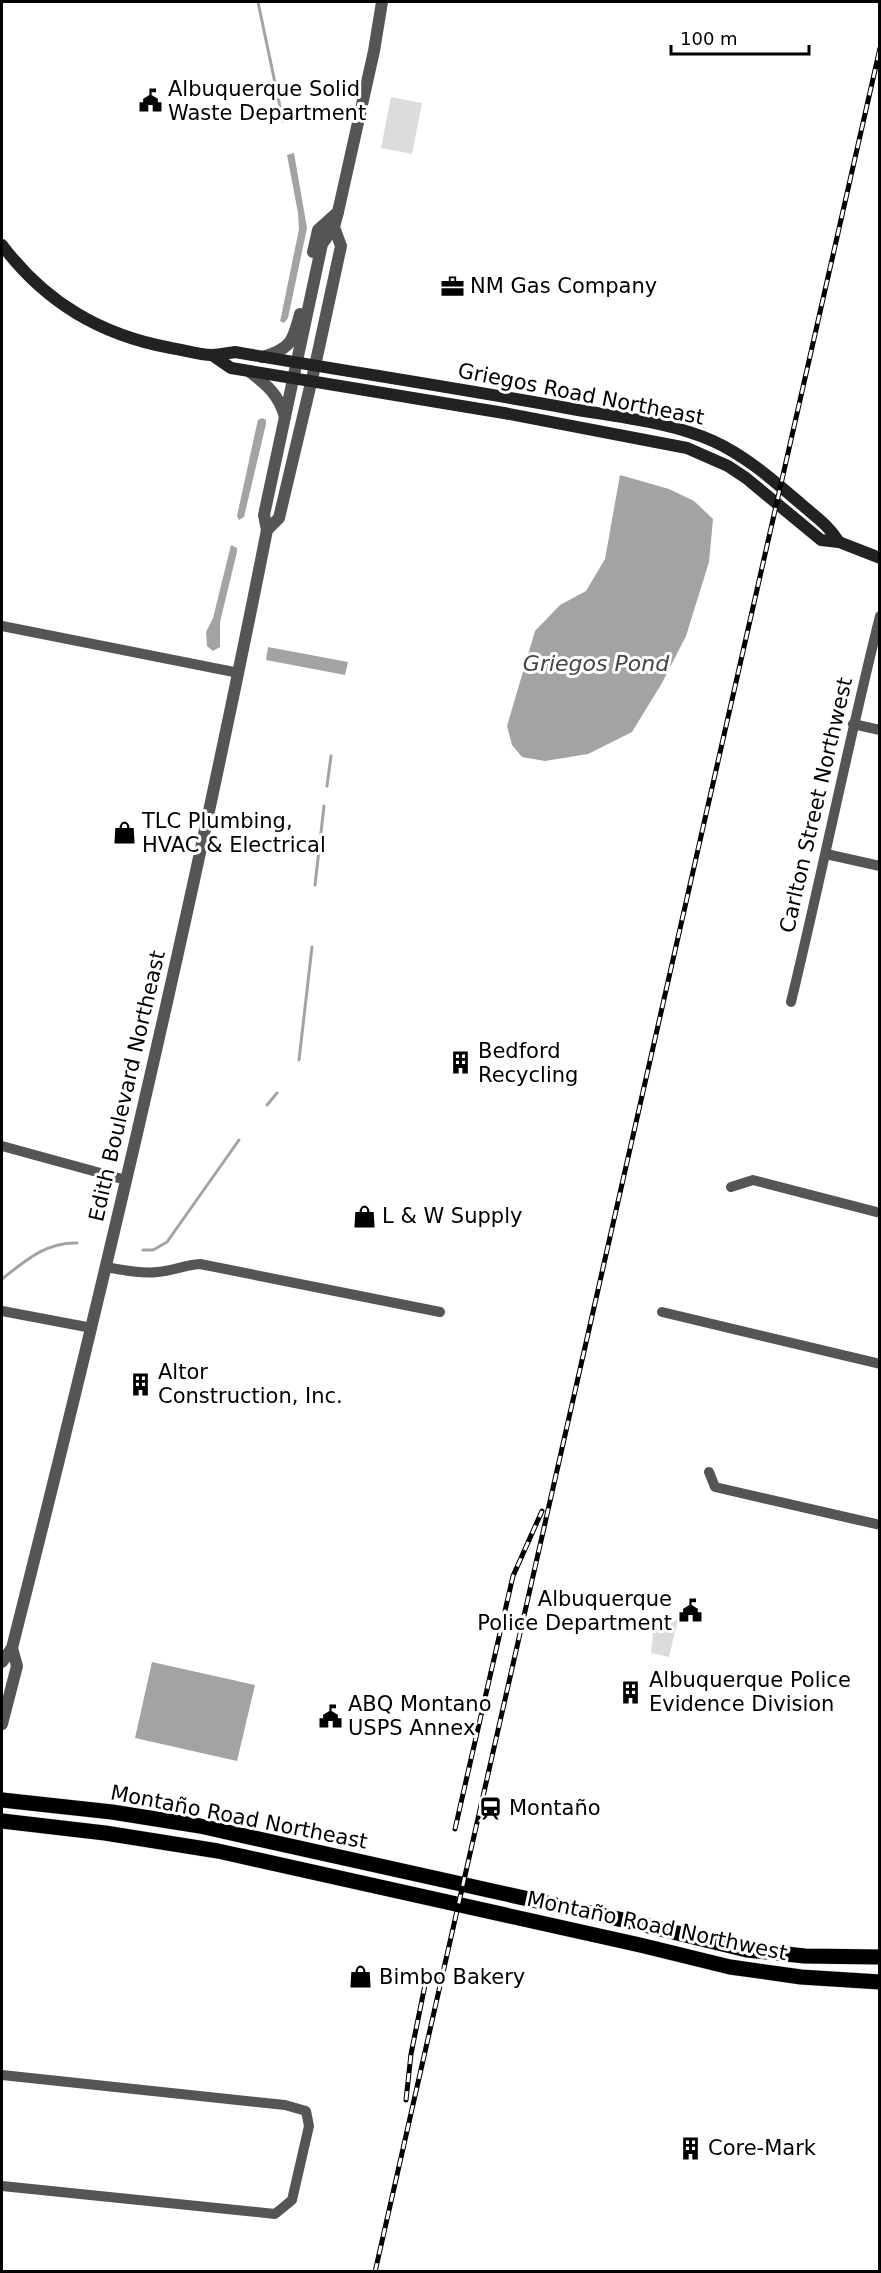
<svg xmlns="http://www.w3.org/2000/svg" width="881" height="2273" font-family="'DejaVu Sans',sans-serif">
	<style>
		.green { fill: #dcdcdc }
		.water { fill: #a3a3a3 }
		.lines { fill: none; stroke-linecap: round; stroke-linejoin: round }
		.stream { stroke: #a3a3a3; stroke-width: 3 }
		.primary-casing { stroke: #dbdbdb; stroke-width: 16 }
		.minor { stroke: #555; stroke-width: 10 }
		.tertiary { stroke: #555; stroke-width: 12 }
		.secondary { stroke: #222; stroke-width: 12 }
		.primary { stroke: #000; stroke-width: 15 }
		.rail-casing { stroke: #000; stroke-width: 5 }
		.rail { stroke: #fff; stroke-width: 3; stroke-dasharray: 9; stroke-linecap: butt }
		.labels { text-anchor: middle; stroke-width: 6; stroke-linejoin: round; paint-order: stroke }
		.poi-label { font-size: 21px; fill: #000; stroke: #fff; text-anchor: start }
		.street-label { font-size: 21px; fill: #000; stroke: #fff }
		.water-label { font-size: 22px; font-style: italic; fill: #444; stroke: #fff }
	</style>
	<rect width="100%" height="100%" fill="#fff"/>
	<g class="green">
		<path d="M391,97l31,6 -10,51 -31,-6z"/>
		<path d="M678,1619l-9,38 -18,-4 2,-20z"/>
	</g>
	<g class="water">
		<path d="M294,153l13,75 -19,90 -4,5 -4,-2 1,-4 18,-88 -1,-16 -11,-58z"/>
		<path d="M262,418l4,2v4l-22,93 -5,3 -2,-4 20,-92 1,-4z"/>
		<path d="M620,475l49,14 25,12 19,18 -4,43 -23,74 -24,47 -30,49 -44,22 -43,7 -23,-4 -10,-12 -5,-19 28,-95 25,-26 26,-14 19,-32z"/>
		<path d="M231,545l6,3v4l-17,70v25l-7,4 -6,-5 -1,-14 7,-14z"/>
		<path d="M268,647l80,15 -3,13 -79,-15z"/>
		<path d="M152,1662l103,23 -18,76 -102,-23z"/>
	</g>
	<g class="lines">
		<g class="stream">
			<path d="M258,2l25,119"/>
			<path d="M327,786l4,-30"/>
			<path d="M315,885l9,-79"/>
			<path d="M299,1060l13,-113"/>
			<path d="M267,1105l10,-12"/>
			<path d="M143,1250h10l14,-8 72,-102"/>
			<path d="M2,1279c23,-18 44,-37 75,-36"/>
		</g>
		<defs>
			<g id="primary">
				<path d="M2,1800l110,12 88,14 432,96 115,28 58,6 75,1"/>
				<path d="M2,1821l103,12 113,18 422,94 90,22 71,10 79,5"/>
			</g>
		</defs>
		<use href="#primary" class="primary-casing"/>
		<g class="minor">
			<path d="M2,626l237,47"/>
			<path d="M853,724l27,6"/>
			<path d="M826,854l54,12"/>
			<path d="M791,1002c31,-128 57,-258 89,-386"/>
			<path d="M2,1146l124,34"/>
			<path d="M731,1187l22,-7 127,33"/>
			<path d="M106,1267c16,3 35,7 52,5 14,-1 27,-7 42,-8l240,48"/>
			<path d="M2,1311l90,17"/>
			<path d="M662,1312l218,52"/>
			<path d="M709,1472l6,15 165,38"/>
			<path d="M2,2075l283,30 21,6 3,15 -17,74 -17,14 -273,-28"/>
		</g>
		<g class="tertiary">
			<path d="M313,252l5,-22 20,-18"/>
			<path d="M262,357c29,-8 31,-16 38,-43"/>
			<path d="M250,372c17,13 29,23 35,45"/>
			<path d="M267,530l12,-12 36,-152 26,-120 -7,-19"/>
			<path d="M2,1662l10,-14c94,-371 181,-743 255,-1118l-3,-15 58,-271 12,-17 4,-15 36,-161 8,-49"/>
			<path d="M2,1724l15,-58 -5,-18"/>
		</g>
		<g class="secondary">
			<path d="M2,245c43,57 98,90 169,103 13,2 28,7 41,7 7,0 16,-2 23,-3 110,19 221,36 332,56 48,9 101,13 146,33 33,15 60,39 88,63 15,13 27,21 38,38"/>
			<path d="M212,355l19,13 273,45 183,35 41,18 18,12 75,62 18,2 41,16"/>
		</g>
		<use href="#primary" class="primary"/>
		<defs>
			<g id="rail">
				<path d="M455,1829l58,-253 29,-65"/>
				<path d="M406,2100l5,-46 14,-69"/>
				<path d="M375,2272l505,-2224"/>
			</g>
		</defs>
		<use href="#rail" class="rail-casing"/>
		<use href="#rail" class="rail"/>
	</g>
	<defs>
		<symbol id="civic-bare" viewBox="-9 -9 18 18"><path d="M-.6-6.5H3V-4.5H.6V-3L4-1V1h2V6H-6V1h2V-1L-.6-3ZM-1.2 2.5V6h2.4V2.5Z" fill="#000" stroke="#fff" stroke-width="2.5" paint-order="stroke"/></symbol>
		<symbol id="office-bare" viewBox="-9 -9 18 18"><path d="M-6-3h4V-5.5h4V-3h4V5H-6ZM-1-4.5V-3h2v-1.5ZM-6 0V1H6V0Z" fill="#000" stroke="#fff" stroke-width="2.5" paint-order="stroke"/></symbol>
		<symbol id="shop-bare" viewBox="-9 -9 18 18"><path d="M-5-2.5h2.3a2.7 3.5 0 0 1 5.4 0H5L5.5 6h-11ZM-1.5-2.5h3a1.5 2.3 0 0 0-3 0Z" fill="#000" stroke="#fff" stroke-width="2.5" paint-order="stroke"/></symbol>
		<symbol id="building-bare" viewBox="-9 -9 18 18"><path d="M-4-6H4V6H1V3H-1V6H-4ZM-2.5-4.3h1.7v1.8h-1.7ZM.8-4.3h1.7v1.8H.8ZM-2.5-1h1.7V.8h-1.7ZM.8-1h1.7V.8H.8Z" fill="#000" stroke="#fff" stroke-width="2.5" paint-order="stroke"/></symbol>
		<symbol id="station-bare" viewBox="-9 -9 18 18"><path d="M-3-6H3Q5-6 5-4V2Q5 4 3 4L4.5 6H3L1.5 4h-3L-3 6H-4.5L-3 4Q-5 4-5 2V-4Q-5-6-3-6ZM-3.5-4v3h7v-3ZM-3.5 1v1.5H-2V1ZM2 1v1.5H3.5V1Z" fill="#000" stroke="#fff" stroke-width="2.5" paint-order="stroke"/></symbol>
	</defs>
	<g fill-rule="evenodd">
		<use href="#civic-bare" x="134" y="84" width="33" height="33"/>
		<use href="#office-bare" x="436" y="270" width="33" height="33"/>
		<use href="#shop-bare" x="108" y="816" width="33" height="33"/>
		<use href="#building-bare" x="444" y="1046" width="33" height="33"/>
		<use href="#shop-bare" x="348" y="1200" width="33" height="33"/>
		<use href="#building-bare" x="124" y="1368" width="33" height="33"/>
		<use href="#civic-bare" x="674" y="1594" width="33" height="33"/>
		<use href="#building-bare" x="614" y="1676" width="33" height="33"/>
		<use href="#civic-bare" x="314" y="1700" width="33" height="33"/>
		<use href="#station-bare" x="474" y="1792" width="33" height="33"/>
		<use href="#shop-bare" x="344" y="1960" width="33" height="33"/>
		<use href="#building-bare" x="674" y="2132" width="33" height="33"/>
	</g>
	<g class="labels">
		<g class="poi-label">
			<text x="168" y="96">Albuquerque Solid<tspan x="168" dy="24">Waste Department</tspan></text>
			<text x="470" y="293">NM Gas Company</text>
			<text x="142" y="828">TLC Plumbing,<tspan x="142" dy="24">HVAC &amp; Electrical</tspan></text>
			<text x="478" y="1058">Bedford<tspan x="478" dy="24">Recycling</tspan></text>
			<text x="382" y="1223">L &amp; W Supply</text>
			<text x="158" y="1379">Altor<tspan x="158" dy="24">Construction, Inc.</tspan></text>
			<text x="672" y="1606" text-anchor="end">Albuquerque<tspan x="672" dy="24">Police Department</tspan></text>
			<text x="649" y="1687">Albuquerque Police<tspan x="649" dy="24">Evidence Division</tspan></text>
			<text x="348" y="1711">ABQ Montano<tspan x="348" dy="24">USPS Annex</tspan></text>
			<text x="509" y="1815">Montaño</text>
			<text x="379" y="1984">Bimbo Bakery</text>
			<text x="708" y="2155">Core-Mark</text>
		</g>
		<g class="street-label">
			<text transform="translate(581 394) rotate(11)" y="7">Griegos Road Northeast</text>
			<text transform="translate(816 805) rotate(-77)" y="7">Carlton Street Northwest</text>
			<text transform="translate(127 1086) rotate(-77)" y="7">Edith Boulevard Northeast</text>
			<text transform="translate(239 1817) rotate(11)" y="7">Montaño Road Northeast</text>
			<text transform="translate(657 1926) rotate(12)" y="7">Montaño Road Northwest</text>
		</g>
		<g class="water-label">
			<text x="596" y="671">Griegos Pond</text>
		</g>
	</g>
	<rect width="881" height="2273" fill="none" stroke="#000000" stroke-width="6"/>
	<path d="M671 45v9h138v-9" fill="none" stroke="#000000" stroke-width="3"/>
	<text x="680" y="45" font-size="18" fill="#000000" stroke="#ffffff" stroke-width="4.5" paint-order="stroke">100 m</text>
</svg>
